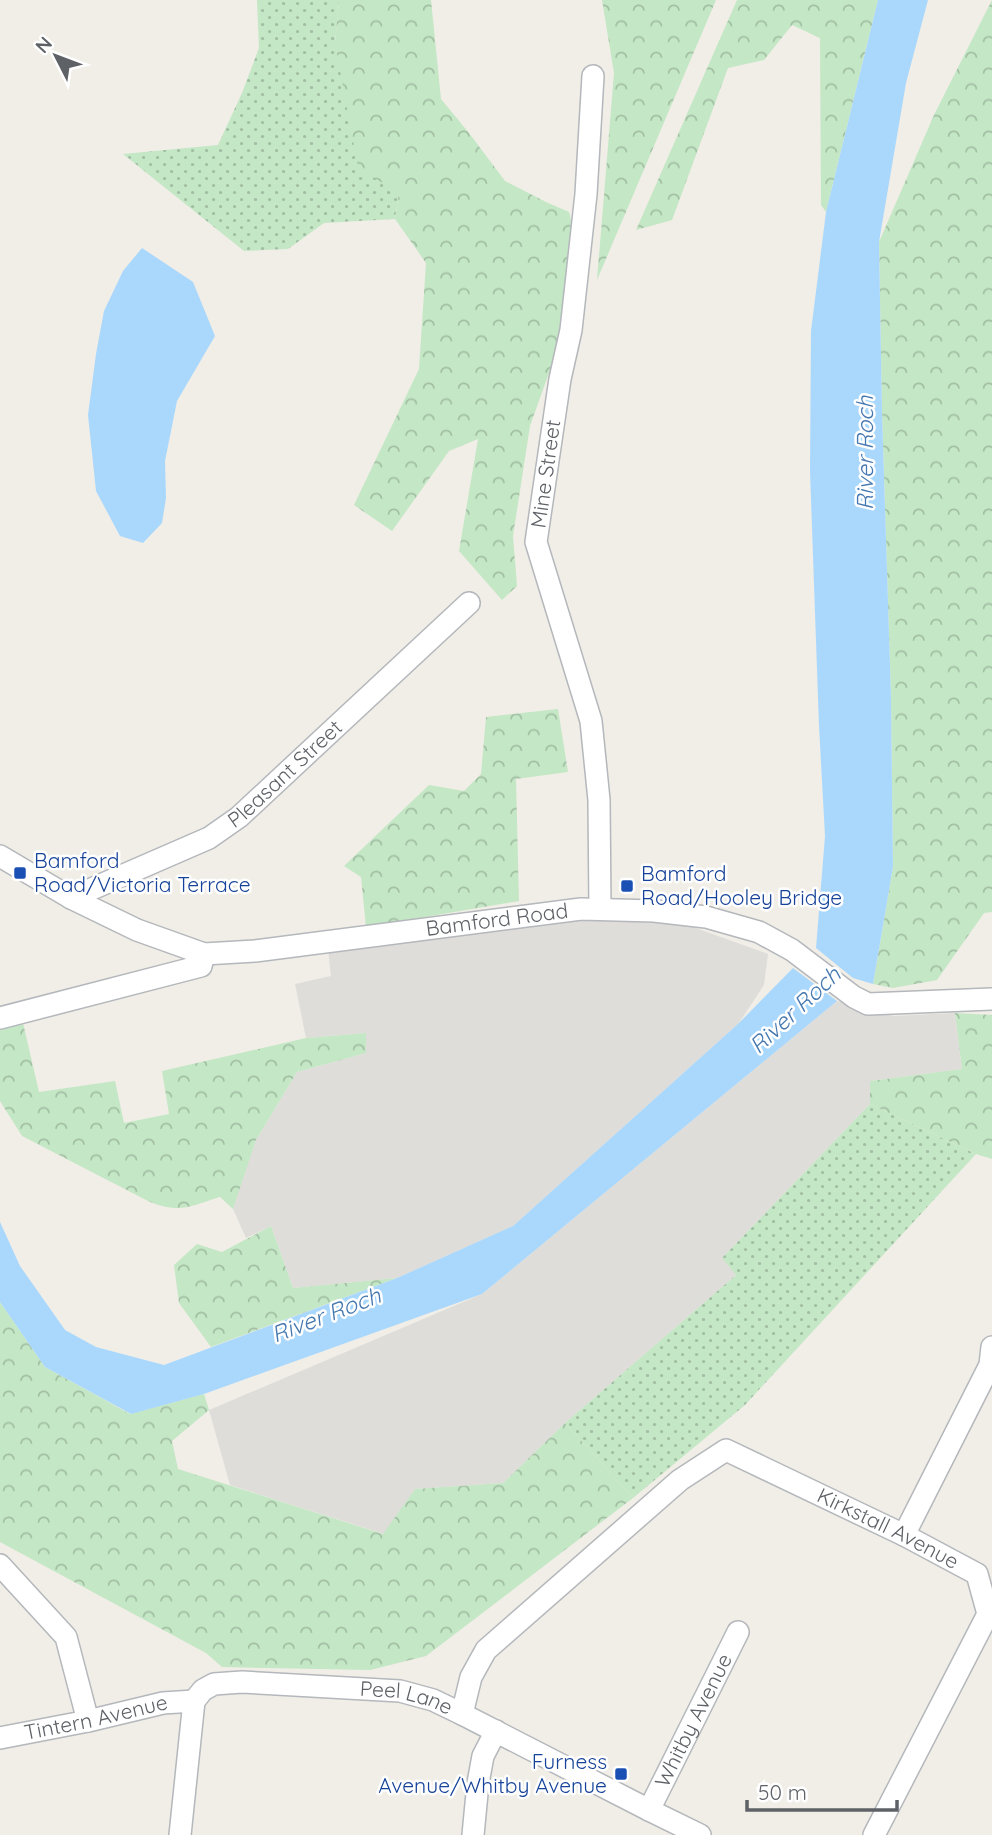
<svg xmlns="http://www.w3.org/2000/svg" width="992" height="1835" font-family="Quicksand,sans-serif">
	<style>
		.industrial { fill: #dfddd9 }
		.grass { fill: url(#grass-dots) }
		.forest { fill: url(#forest-crowns) }
		.water { fill: #aad8fd }
		.lines { fill: none; stroke-linecap: round; stroke-linejoin: round }
		.minor-casing { stroke: #b4b7bb; stroke-width: 24 }
		.minor { stroke: #fff; stroke-width: 21 }
		.transit-dot { fill: #1a4fb4; stroke: #fff; stroke-width: 2.5 }
		.labels { text-anchor: middle; stroke-width: 5; stroke-linejoin: round; paint-order: stroke }
		.street-label { font-size: 21px; fill: #5e6267; stroke: #fff }
		.transit-label { font-size: 21px; fill: #164399; stroke: #fff; text-anchor: start }
		.water-label { font-size: 23px; font-style: italic; fill: #4578b0; stroke: #fff }
	</style>
	<defs>
		<pattern id="grass-dots" width="8" height="8" patternUnits="userSpaceOnUse" patternTransform="scale(1.75)"><rect width="8" height="8" fill="#c4e7c5"/><path d="M2 2h.1M6 6h.1" fill="none" stroke="#a2bfa4" stroke-width="1.8" stroke-linecap="round"/></pattern>
		<pattern id="forest-crowns" width="20" height="18" patternUnits="userSpaceOnUse" patternTransform="scale(1.75)"><rect width="20" height="18" fill="#c4e7c5"/><path d="M2 6a3 3 0 1 1 6 0M12 15a3 3 0 1 1 6 0" fill="none" stroke="#a2bfa4"/></pattern>
	</defs>
	<rect width="100%" height="100%" fill="#f0eee7"/>
	<g class="industrial">
		<path d="M651,912l117,42 -4,31 -25,38 -226,203 -116,52 -104,10 -22,-62 -25,12 -13,-29 8,-27 15,-42 41,-68 69,-19 -1,-20 -59,5 -11,-54 36,-8 -3,-27z"/>
		<path d="M837,1001l57,15 61,-3 7,56 -92,12v23l-147,153 13,18 -171,148 -62,60 -88,6 -31,45 -154,-49 -21,-75 273,-116z"/>
	</g>
	<g class="grass">
		<path d="M257,0h82l-4,43 64,150 -4,26 -71,4 -36,26 -44,2 -121,-97 95,-9 24,-52 17,-45z"/>
		<path d="M870,1104l106,50 -231,251 -112,93 -68,-75 171,-148 -14,-17z"/>
	</g>
	<g class="forest">
		<path d="M339,0h92l10,99 28,34 36,48 41,21 23,10 5,19 -13,108 -31,87 -17,110 4,50 -15,14 -43,-49 19,-112 -29,12 -57,80 -38,-26 65,-136 7,-106 -31,-44 4,-26 -41,-25 -23,-125z"/>
		<path d="M602,0h114l-119,280 17,-207z"/>
		<path d="M737,0h141l-52,212 -5,-7 -1,-167 -28,-13 -28,35 -36,8 -56,152 -36,10z"/>
		<path d="M992,0v912l-8,1 -47,67 -44,8 -20,-4 20,-117 -2,-170 -9,-285 -3,-170 55,-127z"/>
		<path d="M558,709l10,63 -52,7 3,122 -153,26 -5,-50 -17,-11 85,-81 35,6 17,-17 5,-57z"/>
		<path d="M955,1013l37,2v144l-16,-5 -106,-50v-23l92,-12z"/>
		<path d="M23,1023l16,69 76,-11 9,42 45,-9 -7,-43 144,-33 60,-5v20l-69,19 -41,68 -23,69 -13,-12c-30,9 -39,17 -70,5l-128,-66 -22,-35v-71z"/>
		<path d="M271,1226l22,62 104,-10 -186,69 -32,-44 -5,-38 23,-21 25,8z"/>
		<path d="M0,1302l45,65 85,47 74,-20 5,16 -37,31 6,28 205,65 32,-45 88,-6 62,-60 68,75 -207,158 -56,14 -148,-3 -16,-14 -206,-111z"/>
	</g>
	<g class="water">
		<path d="M878,0h50l-22,83 -27,159 3,170 9,285 2,170 -20,117 -20,-6 -37,-30 9,-112 -6,-110 -9,-255 1,-140 15,-119z"/>
		<path d="M142,248l51,34 22,54 -38,65 -12,60 1,37 -4,25 -19,20 -23,-7 -24,-45 -8,-76 8,-61 8,-43 19,-40z"/>
		<path d="M793,968l44,33 -355,293 -278,100 -73,20 -86,-47 -45,-65v-80l20,44 45,64 31,17 68,18 233,-87 116,-52 226,-203z"/>
	</g>
	<g class="lines">
		<defs>
			<g id="minor">
				<path d="M593,76l-7,118 -15,136 -11,49 -24,163 55,179 8,79 1,109"/>
				<path id="s1" d="M0,856l71,42 66,32 67,24 51,-3 326,-42 73,2 52,6 53,15 33,18 62,47 14,7 124,-5"/>
				<path id="s2" d="M71,898l138,-60 30,-21 230,-214"/>
				<path d="M0,1018l201,-52 3,-12"/>
				<path d="M904,1535l86,-170 2,-18"/>
				<path d="M0,1565l66,72 22,84"/>
				<path d="M462,1714l187,96 51,25"/>
				<path id="s3" d="M0,1738l88,-17 75,-18 31,-2"/>
				<path id="s4" d="M649,1810l89,-178"/>
				<path id="s5" d="M180,1835l14,-134 9,-11 11,-6 28,-2 158,9 33,9 29,14 9,-37 15,-27 194,-170 46,-30 178,85 73,39 11,40 -114,221"/>
				<path d="M473,1835l5,-52 5,-27 13,-25"/>
			</g>
		</defs>
		<use href="#minor" class="minor-casing"/>
		<use href="#minor" class="minor"/>
	</g>
	<g class="transit-dot">
		<rect x="13" y="866" width="14" height="14" rx="3.5"/>
		<rect x="620" y="879" width="14" height="14" rx="3.5"/>
		<rect x="614" y="1767" width="14" height="14" rx="3.5"/>
	</g>
	<g class="labels">
		<g class="street-label">
			<text transform="translate(546 474) rotate(-82)" y="7">Mine Street</text>
			<text dy="7" stroke="none"><textPath href="#s2" startOffset="250">Pleasant Street</textPath></text>
			<text dy="7" stroke="none"><textPath href="#s1" startOffset="522">Bamford Road</textPath></text>
			<text dy="7" stroke="none"><textPath href="#s5" startOffset="976">Kirkstall Avenue</textPath></text>
			<text dy="7" stroke="none"><textPath href="#s5" startOffset="355">Peel Lane</textPath></text>
			<text dy="7" stroke="none"><textPath href="#s3" startOffset="98">Tintern Avenue</textPath></text>
			<text dy="7" stroke="none"><textPath href="#s4" startOffset="100">Whitby Avenue</textPath></text>
		</g>
		<g class="transit-label">
			<text x="34" y="868">Bamford<tspan x="34" dy="24">Road/Victoria Terrace</tspan></text>
			<text x="641" y="881">Bamford<tspan x="641" dy="24">Road/Hooley Bridge</tspan></text>
			<text x="607" y="1769" text-anchor="end">Furness<tspan x="607" dy="24">Avenue/Whitby Avenue</tspan></text>
		</g>
		<g class="water-label">
			<text transform="translate(865 453) rotate(-90)" y="8">River Roch</text>
			<text transform="translate(795 1010) rotate(-43)" y="8">River Roch</text>
			<text transform="translate(326 1315) rotate(-21)" y="8">River Roch</text>
		</g>
	</g>
	<g transform="translate(56 56) rotate(312)" stroke="#ffffff" stroke-width="5" paint-order="stroke">
	<path d="M0-5L12 26L0 18L-12 26Z" fill="#5e6267"/>
	<text y="-10" font-size="19" font-weight="bold" text-anchor="middle" fill="#5e6267">N</text>
	</g>
	<path d="M747 1800v10h150v-10" fill="none" stroke="#5e6267" stroke-width="3.5"/>
	<text x="758" y="1800" font-size="21" fill="#5e6267" stroke="#ffffff" stroke-width="5" paint-order="stroke">50 m</text>
</svg>
